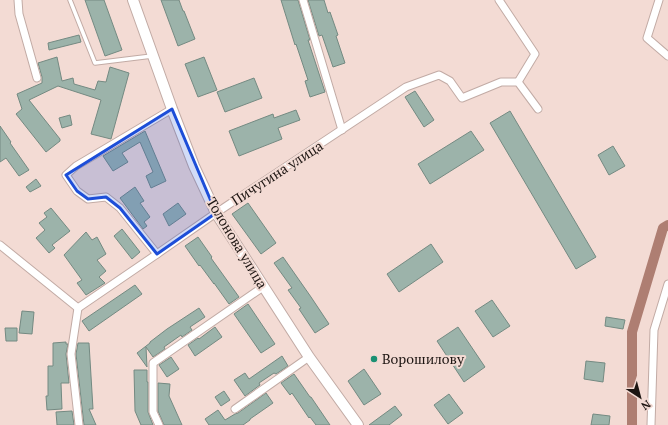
<svg xmlns="http://www.w3.org/2000/svg" width="668" height="425" font-family="'PT Serif',serif">
	<style>
		.lines { fill: none; stroke-linecap: round; stroke-linejoin: round }
		.canal { stroke: #ae7e72; stroke-width: 10 }
		.building { fill: #9cb3aa; stroke: #748a82 }
		.service-casing { stroke: #c2aba5; stroke-width: 5.5 }
		.minor-casing { stroke: #c2aba5; stroke-width: 9 }
		.secondary-casing { stroke: #c2aba5; stroke-width: 12 }
		.service { stroke: #fff; stroke-width: 3.5 }
		.minor { stroke: #fff; stroke-width: 7 }
		.secondary { stroke: #fff; stroke-width: 10 }
		.marked { fill: #1d4ed8; fill-opacity: 0.2; stroke: #1d4ed8; stroke-width: 3; stroke-linejoin: round }
		.poi-dot { fill: #1a9073; stroke: #f3dbd4; stroke-width: 1.5 }
		.labels { text-anchor: middle; stroke-width: 4; stroke-linejoin: round; paint-order: stroke }
		.street-label { font-size: 14px; fill: #1d1512; stroke: #f3dbd4 }
		.poi-label { font-size: 14px; fill: #1d1512; stroke: #f3dbd4; text-anchor: start }
	</style>
	<rect width="100%" height="100%" fill="#f3dbd4"/>
	<g class="lines">
		<path class="canal" d="M632,425v-93l31,-104 5,-3"/>
	</g>
	<g class="building">
		<path d="M85,0h19l18,50 -17,6z"/>
		<path d="M161,0h18l4,11h1l11,28 -17,7z"/>
		<path d="M281,0h17l12,40h-2l17,52 -15,5 -5,-16 3,-1 -12,-36 -1,1z"/>
		<path d="M308,0h16l4,13 2,-1 8,23 -2,1 9,27 -12,4 -11,-32 -3,1z"/>
		<path d="M79,35l2,7 -32,8 -1,-7z"/>
		<path d="M57,57l5,24 11,-3 1,6 21,6 3,-9 8,1 4,-15 19,6 -18,66 -20,-5 10,-34 -43,-14 -29,14 31,39v2l-14,11 -30,-38 6,-5 -5,-15 25,-11v-6l-4,-14z"/>
		<path d="M204,57l13,33 -19,7 -13,-33z"/>
		<path d="M254,78l8,20 -37,14 -8,-20z"/>
		<path d="M415,91l19,29 -10,7 -19,-30z"/>
		<path d="M296,110l4,10 -22,8 4,11 -43,17 -10,-25 44,-17 1,4z"/>
		<path d="M510,111l86,146 -20,12 -86,-146z"/>
		<path d="M70,115l2,10 -10,3 -3,-10z"/>
		<path d="M0,126l11,16 -1,1 19,27 -10,6 -13,-18 -6,4z"/>
		<path d="M145,131l21,50 -15,7 -5,-12 7,-4 -13,-30 -18,11 6,9 -15,9 -10,-15z"/>
		<path d="M471,131l13,19 -54,34 -12,-20z"/>
		<path d="M613,146l12,20 -16,9 -11,-20z"/>
		<path d="M36,179l5,7 -11,6 -4,-5z"/>
		<path d="M135,187l9,14 -4,2 10,14 -6,5 3,4 -4,3 -23,-31z"/>
		<path d="M178,203l8,11 -17,12 -6,-12z"/>
		<path d="M248,203l28,40 -15,11 -29,-40z"/>
		<path d="M51,208l19,23 -18,14 3,3 -6,5 -13,-15 9,-8 -6,-7 8,-6 -3,-4z"/>
		<path d="M122,229l18,23 -8,7 -18,-23z"/>
		<path d="M86,232l6,8 5,-3 9,17 -9,6 9,11 -7,6 6,6 -19,12 -9,-12 5,-3 -18,-25z"/>
		<path d="M198,237l14,20 -1,1 28,39 -10,7 -15,-21v1l-14,-19 -1,1 -14,-20z"/>
		<path d="M431,244l12,18 -44,30 -12,-18z"/>
		<path d="M283,257l28,40 18,27 -14,9 -16,-24 2,-1 -13,-18 4,-2 -18,-25z"/>
		<path d="M135,285l7,9 -53,37 -7,-10z"/>
		<path d="M492,300l18,26 -17,11 -18,-26z"/>
		<path d="M248,304l27,40 -14,9 -27,-39z"/>
		<path d="M199,308l6,9 -15,10 2,3 -10,7 -1,-2 -17,12 1,2 -12,8 -7,-10 1,20 -10,-14 13,-10v-1l17,-13z"/>
		<path d="M22,311l12,1 -2,22 -13,-1z"/>
		<path d="M606,317l19,3 -2,9 -18,-3z"/>
		<path d="M215,327l7,10 -27,19 -7,-11 10,-7 1,1z"/>
		<path d="M458,327l27,40 -21,15 -27,-41z"/>
		<path d="M5,328h12v13h-11z"/>
		<path d="M66,342v2h2l-2,10 3,29h-8l1,26 -15,1 -1,-14h2v-30h5v-23z"/>
		<path d="M78,343h11l4,66h-4l7,16h-12l-8,-71z"/>
		<path d="M282,356l6,10 -12,8 -2,-1 -15,10 1,2 -15,11 -11,-16 11,-7 4,6z"/>
		<path d="M171,357l8,12 -12,8 -8,-12z"/>
		<path d="M586,361l19,2 -2,19 -19,-3z"/>
		<path d="M364,369l17,25 -17,11 -16,-24z"/>
		<path d="M134,370h13v12h1v30l5,13h-12l-6,-14z"/>
		<path d="M294,374l16,23h1l19,28h-14l-6,-8 -1,1 -17,-25 -2,2 -9,-12z"/>
		<path d="M158,383l12,1 -1,12 13,29h-18l-6,-14z"/>
		<path d="M224,391l6,9 -9,6 -6,-9z"/>
		<path d="M266,393l7,10 -23,16v1l-7,5h-34l-4,-6 13,-9 7,10 10,-6 3,-1z"/>
		<path d="M449,394l14,19 -15,11 -14,-19z"/>
		<path d="M395,406l7,9 -13,10h-20z"/>
		<path d="M72,411l2,14h-17l-1,-13z"/>
		<path d="M593,414l17,2 -1,9h-18z"/>
	</g>
	<g class="lines">
		<defs>
			<path id="service" d="M70,0l25,63 57,-7"/>
			<g id="minor">
				<path d="M18,0l1,14 18,64"/>
				<path d="M303,0l39,130"/>
				<path d="M499,0l36,54 -17,28"/>
				<path d="M659,0l-12,38 21,18"/>
				<path d="M0,245l78,63"/>
				<path d="M157,254l-37,-46 -14,-11 -18,2 -11,-8 -11,-16 10,-9 96,-57"/>
				<path d="M78,308l79,-54 59,-41 190,-126 33,-12 11,6 12,17 39,-16h17l20,27"/>
				<path d="M78,308l-7,46 8,71"/>
				<path d="M235,409l74,-52"/>
				<path d="M159,425l-6,-13v-49l110,-76"/>
				<path d="M651,425l3,-95 14,-46"/>
			</g>
			<path id="secondary" d="M133,0l39,109 22,57 22,47 93,144 49,68"/>
		</defs>
		<use href="#service" class="service-casing"/>
		<use href="#minor" class="minor-casing"/>
		<use href="#secondary" class="secondary-casing"/>
		<use href="#service" class="service"/>
		<use href="#minor" class="minor"/>
		<use href="#secondary" class="secondary"/>
	</g>
	<path class="marked" d="M172,109l44,104 -59,41 -37,-46 -14,-11 -18,2 -11,-8 -11,-16z"/>
	<circle class="poi-dot" cx="374" cy="359" r="4"/>
	<g class="labels">
		<g class="street-label">
			<text transform="translate(277 173) rotate(-33)" y="5">Пичугина улица</text>
			<text transform="translate(237 243) rotate(59)" y="5">Толонова улица</text>
		</g>
		<g class="poi-label">
			<text x="382" y="364">Ворошилову</text>
		</g>
	</g>
	<g transform="translate(640 397) rotate(144)" stroke="#f3dbd4" stroke-width="3" paint-order="stroke">
	<path d="M0-3L7 15L0 10L-7 15Z" fill="#1d1512"/>
	<text y="-6" font-size="11" font-weight="bold" text-anchor="middle" fill="#1d1512">N</text>
	</g>
</svg>
